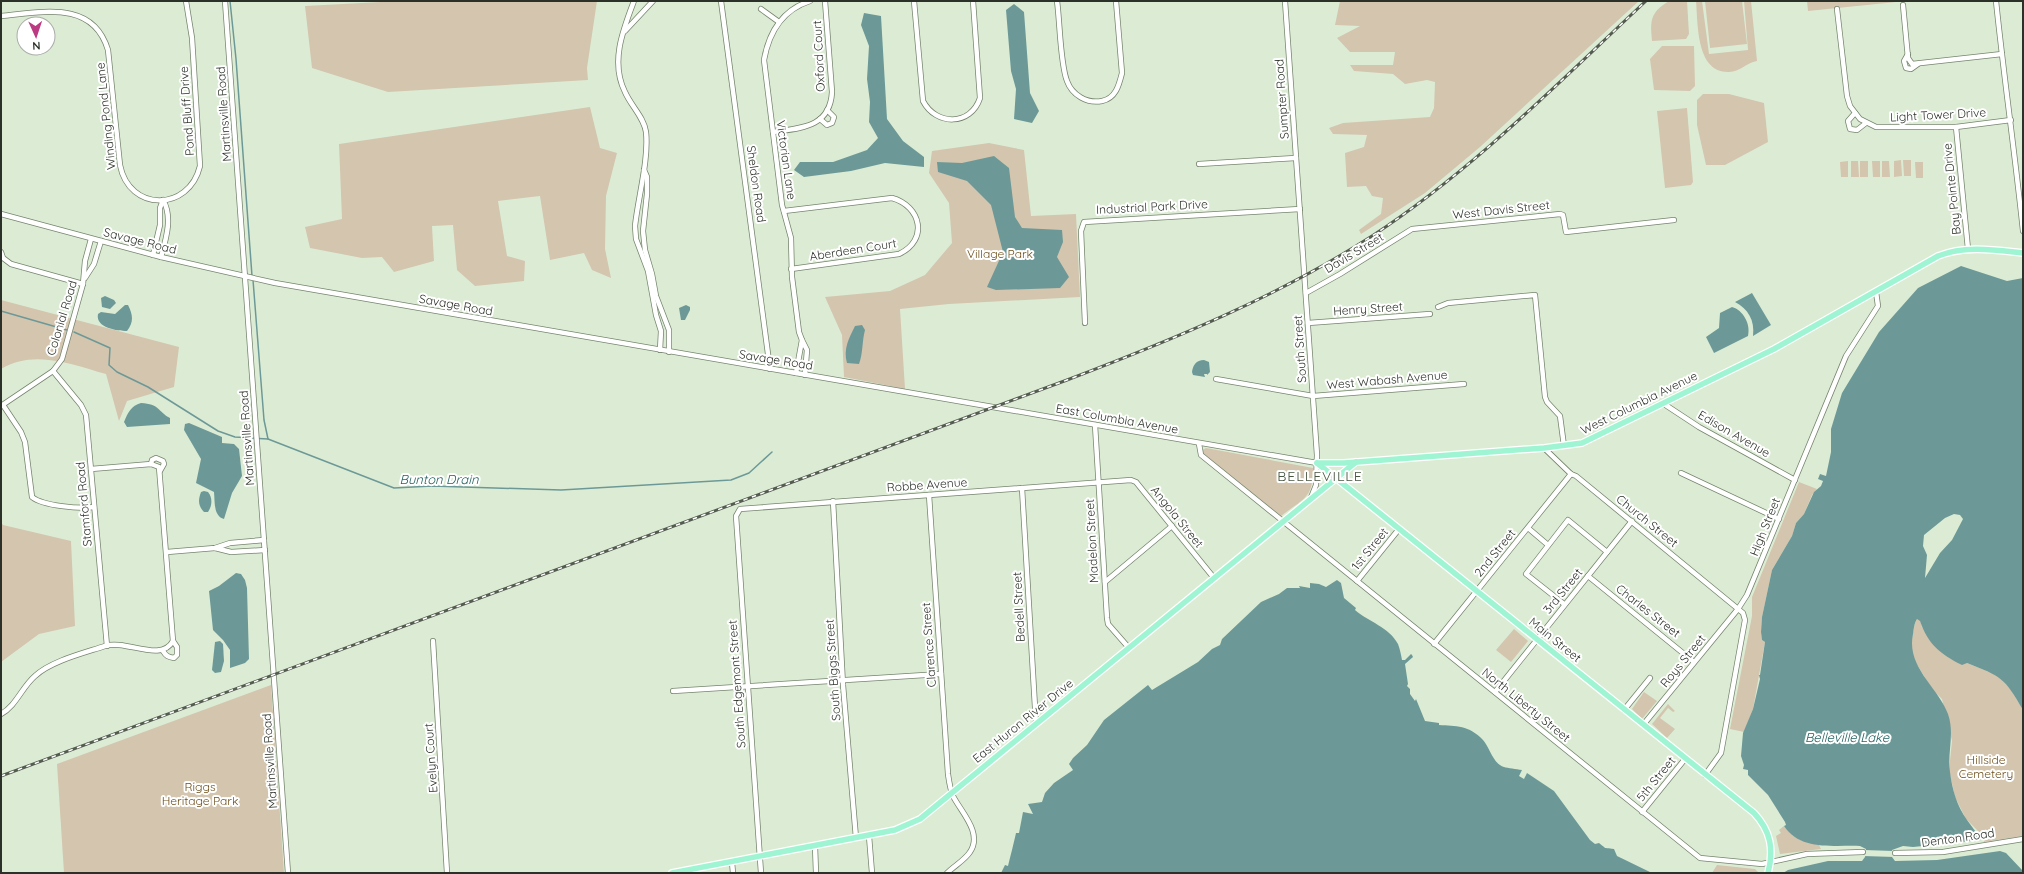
<svg xmlns="http://www.w3.org/2000/svg" width="2024" height="874" font-family="Quicksand,sans-serif">
	<style>
		.green { fill: #d4c5af }
		.water { fill: #6c9997; fill-rule: evenodd }
		.pier { fill: #dcecd4 }
		.lines { fill: none; stroke-linecap: round; stroke-linejoin: round }
		.stream { stroke: #6c9997; stroke-width: 1.5 }
		.minor-casing { stroke: #76846e; stroke-width: 6 }
		.major-casing { stroke: #fff; stroke-width: 8 }
		.minor { stroke: #fff; stroke-width: 4.5 }
		.major { stroke: #9ff5d3; stroke-width: 5.5 }
		.rail-casing { stroke: #545c50; stroke-width: 3 }
		.rail { stroke: #fff; stroke-width: 1.5; stroke-dasharray: 4.5; stroke-linecap: butt }
		.labels { text-anchor: middle; stroke-width: 4; stroke-linejoin: round; paint-order: stroke }
		.street-label { font-size: 12px; fill: #2b3128; stroke: #fff }
		.park-label { font-size: 12px; fill: #6d4e19; stroke: #fff }
		.water-label { font-size: 13px; font-style: italic; fill: #236260; stroke: #fff }
		.quarter-label { font-size: 14px; letter-spacing: 1px; fill: #495642; stroke: #fff }
	</style>
	<rect width="100%" height="100%" fill="#dcecd4"/>
	<g class="green">
		<path d="M400,1h197l-10,67 1,12 -200,12 -76,-24 -7,-62z"/>
		<path d="M1340,1h299l-159,146 -55,46 -64,41 -2,-4 22,-16 2,-16 -11,-2 -6,-10 -19,1 -2,-34 19,-6 3,-12 -34,-1 -4,-6 14,-5 87,-6 4,-9 1,-26 -8,-2 -22,4 -12,-10 -39,-3 -4,-6h43l2,-13h-45l-13,-14 23,-12 -25,-1z"/>
		<path d="M1669,1h18l2,33 -3,5 -34,2c-2,-21 -2,-28 17,-40z"/>
		<path d="M1696,1h6l7,53 39,-4 -4,-49h7l6,60c-11,2 -17,11 -28,11 -33,1 -31,-48 -33,-71z"/>
		<path d="M1705,1h37l5,43 -37,4z"/>
		<path d="M1807,1h99l-98,10z"/>
		<path d="M1662,46h32l1,40 -5,5 -36,-1 -4,-31z"/>
		<path d="M1703,94h26l35,9 4,39 -43,23h-19l-9,-40v-25z"/>
		<path d="M590,107l10,41 17,5 -11,43 -1,53 6,29 -19,-8 -8,-17 -34,7 -10,-64 -42,5 9,55 18,5 -1,20 -49,5 -18,-16 -4,-45 -21,1 2,35 -40,11 -12,-15 -20,1 -52,-10 -5,-21 37,-8 -3,-75z"/>
		<path d="M1687,108l6,74 -2,3 -26,3 -8,-77z"/>
		<path d="M989,143l35,7 7,66 45,-2 4,83 -131,7 -49,5 5,80 -61,-12 -2,-42 -17,-38 65,-6 35,-16 27,-32 -3,-40 -20,-30 3,-22z"/>
		<path d="M1901,160l1,16 -8,1v-16z"/>
		<path d="M1903,160h8v16h-7z"/>
		<path d="M1848,161v16h-7l-1,-15z"/>
		<path d="M1851,161h7l1,16h-8z"/>
		<rect x="1860" y="161" width="8" height="16"/>
		<path d="M1872,161h8v16h-7z"/>
		<path d="M1882,161h7l1,16h-8z"/>
		<path d="M1915,162h8v16h-7z"/>
		<path d="M1,300l178,47 -5,40 -47,14 -8,20 -13,-47c-35,-10 -72,-25 -105,-5z"/>
		<path d="M1206,448l107,20c0,31 -9,30 -32,48l-78,-62 -1,-4z"/>
		<path d="M1799,482l18,7 -5,6 -8,19 -8,9 -4,13 -20,34 -10,47 -1,15 1,8 3,2 -12,67 -9,23 -14,-3 22,-113v-19z"/>
		<path d="M1,522l2,3 68,16 4,85 -36,8 -38,28z"/>
		<path d="M1917,619l3,1 2,7 45,36 32,13 11,12 13,22v126l-39,6 -1,-6 -17,-17 -11,-22 -6,-27 3,-29 -10,-42 -10,-10 -19,-31 -2,-16 4,-19z"/>
		<path d="M1514,629l14,12 -17,21 -15,-12z"/>
		<path d="M271,685l13,188h-220l-7,-109z"/>
		<path d="M1644,692l13,9 -15,18 -10,-10z"/>
		<path d="M1668,704l7,7 -2,1 -5,-4 -8,10 15,11 -8,9 -15,-14z"/>
		<path d="M1784,826c9,14 20,15 35,19l2,4 -41,5 -4,-18 5,-3 -2,-3z"/>
		<path d="M1717,865l38,4 4,4h-47z"/>
	</g>
	<g class="water">
		<path d="M1014,4l10,8 6,81 9,18 -7,12 -18,-4 2,-30 -5,-18 -5,-61z"/>
		<path d="M864,13l17,3 6,103 16,22 21,16v10l-39,-4 -34,8 -47,6 -10,-7 6,-8h33l34,-12 11,-12 -9,-16 1,-20 -3,-23 2,-33 -8,-21z"/>
		<path d="M994,156l15,12 6,49 7,11 40,2 1,12 -6,15 12,20 -9,11 -64,2 -9,-3 16,-35 -12,-47 -24,-24 -29,-9 -1,-10 25,1z"/>
		<path d="M1961,266l46,15 16,-3v432c-19,-33 -21,-33 -56,-47l-5,2c-22,-11 -34,-21 -42,-44l-3,-2c-3,5 -3,9 -4,15 -7,33 25,53 35,80 7,20 -1,39 2,58 2,17 7,34 17,48 5,7 10,13 14,20l-68,7 -10,-1 -11,4v7l3,4 42,-1 63,-9 6,2 17,18v2h-240l5,-3 40,-9h34l3,-4 1,-8 -6,-3c-26,-1 -60,5 -76,-20l2,-1 -1,-3 -17,-27 -20,-20v-5l-5,-1 1,-4 -3,-9 2,-23 10,-24 7,-30 -1,-4h1l5,-33 -3,-2 -1,-8 1,-15 10,-47 20,-34 4,-13 8,-9 10,-22 7,-6 2,-5 -5,-2 2,-5 6,2 5,-24v-23l11,-36 37,-61 39,-44zM1954,514l6,1 3,4 -11,21 -12,13 -15,25 2,-23 -4,-9 1,-11 21,-17z"/>
		<path d="M1752,293l19,32 -18,11c2,-16 -5,-27 -18,-34z"/>
		<path d="M105,296l9,4 2,3 -6,6 -8,-2 -1,-9z"/>
		<path d="M125,305h3c5,10 6,17 -1,26 -9,0 -32,-3 -29,-17l3,-2 14,2z"/>
		<path d="M686,305l4,2v3l-5,10h-4l-2,-12z"/>
		<path d="M1732,307c11,3 19,17 16,29l-34,17 -8,-16 13,-9 1,-15z"/>
		<path d="M862,325l3,5c-3,11 -2,24 -6,34l-12,-1c-4,-14 2,-25 8,-37z"/>
		<path d="M1204,360l5,2 1,10 -3,3v-1h-3l1,3 -12,-2 -1,-3c1,-7 4,-12 12,-12z"/>
		<path d="M141,403c19,1 16,8 29,15v6l-43,3 -3,-5c4,-10 7,-16 17,-19z"/>
		<path d="M189,423l33,14v6l12,1 5,5 3,27 -10,17 -8,26c-11,-3 -9,-18 -10,-27l-18,-9 5,-24 -17,-29 1,-6z"/>
		<path d="M204,491l4,1c5,6 4,14 0,20h-4c-6,-6 -6,-12 -3,-20z"/>
		<path d="M236,573l5,1 4,6 2,8 2,71 -4,4 -15,5v-18l-7,-10 -10,-10 -4,-39 10,-5z"/>
		<path d="M1337,580l4,3 3,15 12,10 -1,2c14,12 34,17 43,34 2,5 3,11 4,16h3l6,-6 1,1 1,2 -8,7 3,20 -1,2 3,3v5l5,7 1,-2 9,22 14,2v2c17,1 30,0 44,15 6,6 10,24 21,27 4,1 12,2 18,3l-3,6 5,3 3,-6 27,18 36,49 5,4 4,-1c9,7 3,4 15,6l3,7 35,17h-651l4,-8 3,1c3,-12 6,-24 8,-33h3l4,-21 10,2 -5,-10 14,-2 3,-9 9,-10 19,-13 -4,-6 4,-6 14,-13 17,-25 44,-35 4,5 46,-28 14,-13 8,-4 2,-6 39,-37 18,-8 8,-6h13l-1,-2 11,2v-5l9,1 7,3z"/>
		<path d="M220,641l3,3 1,17 -3,11 -6,1 -3,-3 3,-28z"/>
	</g>
	<path class="pier" d="M1864,850l30,1 1,6 -32,-1z"/>
	<g class="lines">
		<g class="stream">
			<path d="M230,1l6,58 16,217"/>
			<path d="M253,280l11,140 4,19"/>
			<path d="M1,311l66,19"/>
			<path d="M74,332l36,16 -1,17 8,7 31,15 70,44 17,6 33,2 126,49 38,-2 129,4 170,-10 18,-7 23,-21"/>
		</g>
		<defs>
			<g id="minor">
				<path d="M225,1l63,872"/>
				<path d="M634,1c-11,29 -24,61 -9,91 6,14 19,25 21,40 3,27 -8,66 -11,94l1,13 12,32 8,44 5,16 -1,19"/>
				<path d="M721,1l49,368"/>
				<path d="M914,1l9,100c13,25 48,25 57,-3l-7,-97"/>
				<path d="M1057,1c3,21 3,62 10,80 5,14 20,23 35,20 14,-3 17,-16 20,-28l-6,-72"/>
				<path d="M1285,1l32,454 -1,30 -6,15"/>
				<path d="M1996,1c8,77 19,153 27,230"/>
				<path d="M1903,5l5,53 4,6 90,-10"/>
				<path d="M761,9l18,13"/>
				<path d="M1837,9l10,87 3,10 10,13 16,8h80l55,-7"/>
				<path d="M1,16c42,-4 92,-16 107,34l12,115c9,47 69,47 80,1l-8,-128 -6,-37"/>
				<path d="M625,31l28,-30"/>
				<path d="M1908,54l-4,7 2,7 5,1 7,-5"/>
				<path d="M1855,113l-7,8 2,8 7,1 9,-7"/>
				<path d="M820,119l7,6 5,-2 2,-6 -7,-7"/>
				<path d="M1956,127l12,122"/>
				<path d="M773,132c27,-4 57,-4 59,-40l-7,-91"/>
				<path d="M1199,164l97,-6"/>
				<path d="M644,170l3,7v17l-4,37 2,19 7,24 4,22 13,34v22"/>
				<path d="M784,211l108,-13c29,8 37,42 7,56l-108,15"/>
				<path d="M1,214l160,43 114,26 1042,180"/>
				<path d="M1,252l2,6 8,6 72,20"/>
				<path d="M153,255l7,-30v-17l3,-8"/>
				<path d="M161,257c5,-18 12,-40 2,-57"/>
				<path d="M85,278l9,-14 7,-23"/>
				<path d="M1306,293l34,-19 72,-45 148,-15 3,1 3,17 108,-12"/>
				<path d="M1438,307l10,-4 87,-8 10,102 2,5 13,14 4,30"/>
				<path d="M1085,323l-4,-92 3,-9 216,-13"/>
				<path d="M1308,323l122,-9"/>
				<path d="M802,340l-3,-8 -7,-55 -1,-39 -9,-33 -18,-145c5,-28 18,-50 46,-59"/>
				<path d="M53,371l28,34 5,10 21,231"/>
				<path d="M796,373l6,-33 5,10 -2,25"/>
				<path d="M1216,379l97,17 151,-12"/>
				<path d="M1664,404l35,23 96,53"/>
				<path d="M3,405l18,27 4,10 7,55c11,9 48,12 62,10"/>
				<path d="M1,406l52,-35 9,-12 21,-75 2,-23 6,-22"/>
				<path d="M1095,425l12,193 1,6 21,24"/>
				<path d="M1199,444l2,11 499,403 62,6 45,-10 56,-2"/>
				<path d="M1544,448l27,26 5,2 167,137 2,7 -24,133 -16,22"/>
				<path d="M151,464l1,-4 4,-2 7,3 1,3 -4,7"/>
				<path d="M1681,473l98,46"/>
				<path d="M1022,488l14,236"/>
				<path d="M929,495l19,279c1,7 2,15 5,22 8,16 30,37 17,56 -5,8 -16,14 -23,21"/>
				<path d="M833,501l10,184 13,153"/>
				<path d="M1528,528l20,17"/>
				<path d="M215,548l16,4 34,-2"/>
				<path d="M167,552l48,-4 15,-5 34,-3"/>
				<path d="M1588,576l106,86"/>
				<path d="M1357,581l42,-52"/>
				<path d="M1105,582l67,-56"/>
				<path d="M1564,604l-38,-30 42,-54 39,32"/>
				<path d="M433,641l14,232"/>
				<path d="M1434,644l137,-170"/>
				<path d="M163,651c3,5 5,6 11,7l3,-3v-8l-4,-6"/>
				<path d="M673,691l268,-17"/>
				<path d="M1495,692l137,-171"/>
				<path d="M1624,710l26,-32"/>
				<path d="M1,714c15,-8 21,-27 34,-38 16,-15 49,-23 70,-30 21,-7 56,17 68,-5l-14,-174 -8,-3 -60,5"/>
				<path d="M1643,725l95,-116 9,-14 99,-239 32,-50 -2,-14"/>
				<path d="M1642,812l43,-53"/>
				<path d="M869,836l3,37"/>
				<path d="M815,846l1,27"/>
				<path d="M1895,853l48,-1 80,-13"/>
				<path d="M732,862l1,11"/>
				<path d="M761,873l-25,-357 4,-7 391,-29 5,2 78,96"/>
			</g>
			<g id="major">
				<path d="M1317,463h27l200,-15 38,-5 192,-94 164,-93c28,-11 57,-6 85,-3"/>
				<path d="M1317,463l437,350c17,18 20,37 14,60"/>
				<path d="M672,873l223,-43 25,-11 436,-357"/>
			</g>
		</defs>
		<use href="#minor" class="minor-casing"/>
		<use href="#major" class="major-casing"/>
		<use href="#minor" class="minor"/>
		<use href="#major" class="major"/>
		<defs>
			<path id="rail" d="M1,776l1066,-396c105,-40 210,-83 305,-144 101,-66 186,-153 274,-235"/>
		</defs>
		<use href="#rail" class="rail-casing"/>
		<use href="#rail" class="rail"/>
	</g>
	<g class="labels">
		<g class="street-label">
			<text transform="translate(819 56) rotate(-93)" y="4">Oxford Court</text>
			<text transform="translate(1282 99) rotate(-94)" y="4">Sumpter Road</text>
			<text transform="translate(187 111) rotate(-94)" y="4">Pond Bluff Drive</text>
			<text transform="translate(224 114) rotate(-94)" y="4">Martinsville Road</text>
			<text transform="translate(1938 115) rotate(-3)" y="4">Light Tower Drive</text>
			<text transform="translate(106 116) rotate(-96)" y="4">Winding Pond Lane</text>
			<text transform="translate(786 160) rotate(82)" y="4">Victorian Lane</text>
			<text transform="translate(756 184) rotate(82)" y="4">Sheldon Road</text>
			<text transform="translate(1952 189) rotate(-96)" y="4">Bay Pointe Drive</text>
			<text transform="translate(1152 207) rotate(-3)" y="4">Industrial Park Drive</text>
			<text transform="translate(1501 210) rotate(-6)" y="4">West Davis Street</text>
			<text transform="translate(140 241) rotate(14)" y="4">Savage Road</text>
			<text transform="translate(853 250) rotate(-9)" y="4">Aberdeen Court</text>
			<text transform="translate(1354 253) rotate(-31)" y="4">Davis Street</text>
			<text transform="translate(456 305) rotate(10)" y="4">Savage Road</text>
			<text transform="translate(1368 309) rotate(-4)" y="4">Henry Street</text>
			<text transform="translate(62 318) rotate(-73)" y="4">Colonial Road</text>
			<text transform="translate(1300 349) rotate(-94)" y="4">South Street</text>
			<text transform="translate(776 360) rotate(9)" y="4">Savage Road</text>
			<text transform="translate(1387 380) rotate(-5)" y="4">West Wabash Avenue</text>
			<text transform="translate(1639 403) rotate(-26)" y="4">West Columbia Avenue</text>
			<text transform="translate(1117 419) rotate(10)" y="4">East Columbia Avenue</text>
			<text transform="translate(1734 434) rotate(30)" y="4">Edison Avenue</text>
			<text transform="translate(247 438) rotate(-94)" y="4">Martinsville Road</text>
			<text transform="translate(927 485) rotate(-4)" y="4">Robbe Avenue</text>
			<text transform="translate(84 504) rotate(-95)" y="4">Stamford Road</text>
			<text transform="translate(1177 517) rotate(51)" y="4">Angola Street</text>
			<text transform="translate(1647 521) rotate(39)" y="4">Church Street</text>
			<text transform="translate(1765 527) rotate(-68)" y="4">High Street</text>
			<text transform="translate(1092 541) rotate(-93)" y="4">Madelon Street</text>
			<text transform="translate(1370 549) rotate(-51)" y="4">1st Street</text>
			<text transform="translate(1495 553) rotate(-51)" y="4">2nd Street</text>
			<text transform="translate(1563 591) rotate(-51)" y="4">3rd Street</text>
			<text transform="translate(1019 607) rotate(-93)" y="4">Bedell Street</text>
			<text transform="translate(1648 611) rotate(38)" y="4">Charles Street</text>
			<text transform="translate(1555 640) rotate(39)" y="4">Main Street</text>
			<text transform="translate(929 645) rotate(-94)" y="4">Clarence Street</text>
			<text transform="translate(1683 661) rotate(-51)" y="4">Roys Street</text>
			<text transform="translate(833 670) rotate(-94)" y="4">South Biggs Street</text>
			<text transform="translate(737 684) rotate(-94)" y="4">South Edgemont Street</text>
			<text transform="translate(1526 705) rotate(39)" y="4">North Liberty Street</text>
			<text transform="translate(1023 721) rotate(-39)" y="4">East Huron River Drive</text>
			<text transform="translate(431 758) rotate(-94)" y="4">Evelyn Court</text>
			<text transform="translate(270 761) rotate(-94)" y="4">Martinsville Road</text>
			<text transform="translate(1656 779) rotate(-51)" y="4">5th Street</text>
			<text transform="translate(1958 838) rotate(-8)" y="4">Denton Road</text>
		</g>
		<g class="park-label">
			<text x="1000" y="258">Village Park</text>
			<text x="1986" y="764">Hillside<tspan x="1986" dy="14">Cemetery</tspan></text>
			<text x="200" y="791">Riggs<tspan x="200" dy="14">Heritage Park</tspan></text>
		</g>
		<g class="water-label">
			<text x="439" y="484">Bunton Drain</text>
			<text x="1847" y="742">Belleville Lake</text>
		</g>
		<g class="quarter-label">
			<text x="1320" y="481">BELLEVILLE</text>
		</g>
	</g>
	<rect width="2024" height="874" fill="none" stroke="#2b3128" stroke-width="4"/>
	<g transform="translate(36 36) rotate(177)"><circle r="19" fill="#ffffff" stroke="#aaada9"/>
	<path d="M0-3L7 15L0 10L-7 15Z" fill="#bc3a82"/>
	<text y="-6" font-size="11" font-weight="bold" text-anchor="middle" fill="#2b3128">N</text>
	</g>
</svg>
